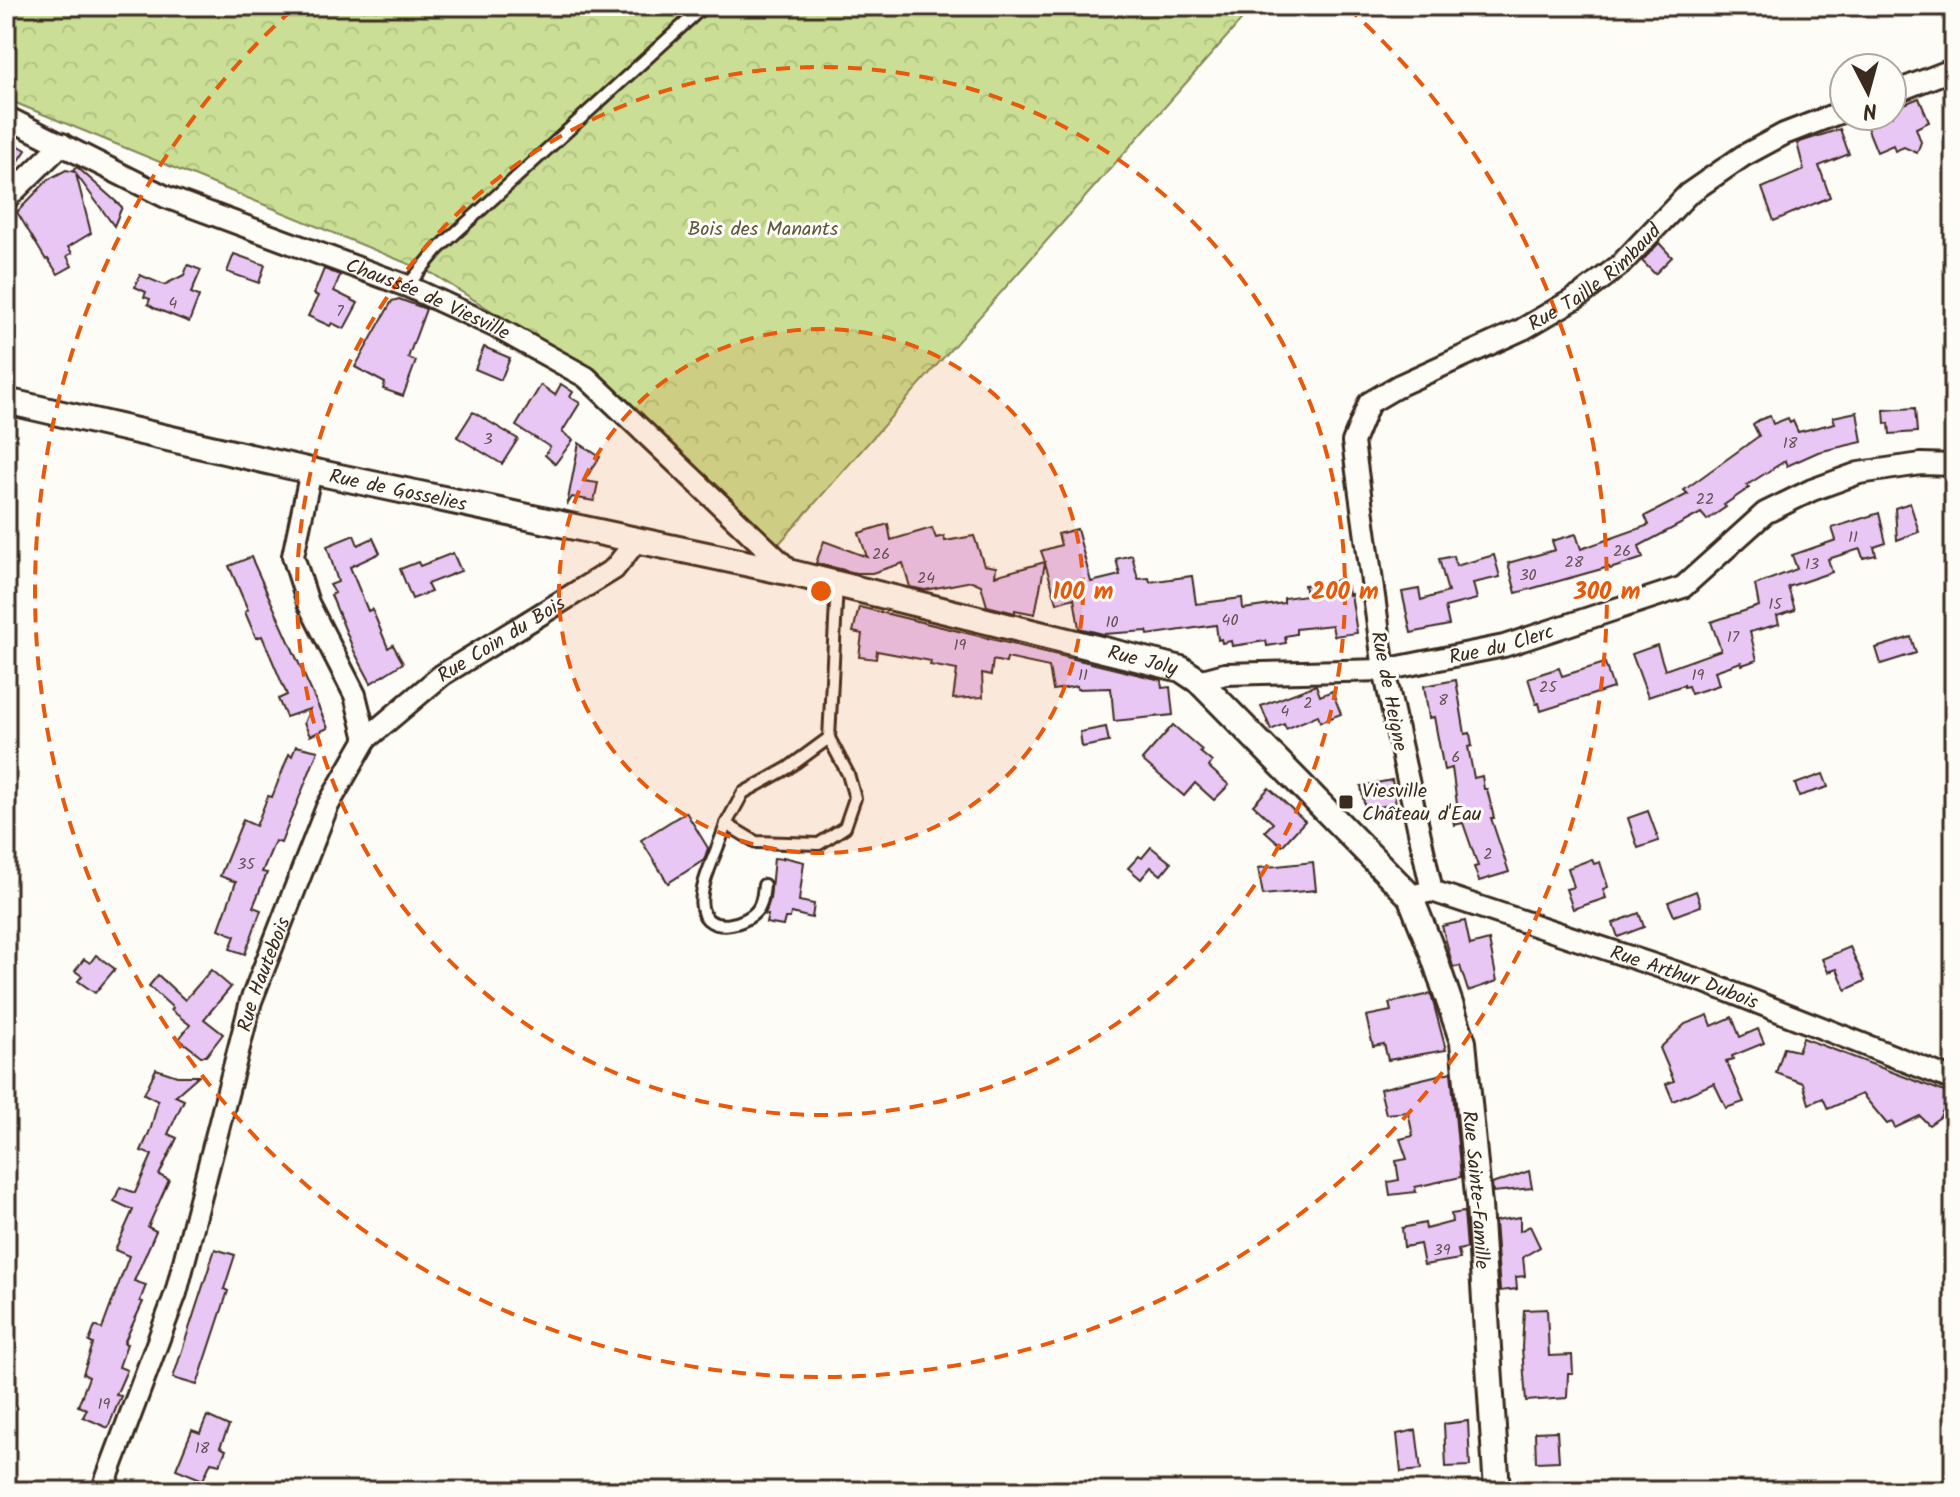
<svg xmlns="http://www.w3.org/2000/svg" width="1960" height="1497" font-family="Kalam,sans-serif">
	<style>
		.forest { fill: url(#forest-crowns); stroke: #82845a; stroke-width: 2 }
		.building { fill: #e8c7f4; stroke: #3b2a1e; stroke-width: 2 }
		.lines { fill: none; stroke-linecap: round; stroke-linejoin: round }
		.service-casing { stroke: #3b2a1e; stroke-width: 16 }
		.minor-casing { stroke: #3b2a1e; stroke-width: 26 }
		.tertiary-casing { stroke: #3b2a1e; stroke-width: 30 }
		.service { stroke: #fdfcf7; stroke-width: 10 }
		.minor { stroke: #fdfcf7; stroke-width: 20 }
		.tertiary { stroke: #fdfcf7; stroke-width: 24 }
		.ring { fill: none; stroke: #e8590c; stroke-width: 4; stroke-dasharray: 14 10 }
		.poi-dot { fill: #3b2a1e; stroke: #fdfcf7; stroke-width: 3 }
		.labels { text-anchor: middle; stroke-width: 6; stroke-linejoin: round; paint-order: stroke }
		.number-label { font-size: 16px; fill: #665154 }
		.park-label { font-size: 20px; fill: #5f573c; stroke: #fdfcf7 }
		.street-label { font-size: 20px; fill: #3b2a1e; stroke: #fdfcf7 }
		.poi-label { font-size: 20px; fill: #3b2a1e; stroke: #fdfcf7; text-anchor: start }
		.centre { fill: #e8590c; stroke: #fdfcf7; stroke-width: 4 }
		.ring-label { font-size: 24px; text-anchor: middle; font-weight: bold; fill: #e8590c; stroke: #fdfcf7; stroke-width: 6; stroke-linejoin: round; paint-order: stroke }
	</style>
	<defs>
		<pattern id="forest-crowns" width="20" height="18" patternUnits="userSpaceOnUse" patternTransform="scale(2)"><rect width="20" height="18" fill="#cadf95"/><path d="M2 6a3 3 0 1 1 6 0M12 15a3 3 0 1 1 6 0" fill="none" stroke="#aec080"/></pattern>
	</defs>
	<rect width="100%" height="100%" fill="#fdfcf7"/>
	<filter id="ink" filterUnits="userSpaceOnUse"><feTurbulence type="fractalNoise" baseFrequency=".0125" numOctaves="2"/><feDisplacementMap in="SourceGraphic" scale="16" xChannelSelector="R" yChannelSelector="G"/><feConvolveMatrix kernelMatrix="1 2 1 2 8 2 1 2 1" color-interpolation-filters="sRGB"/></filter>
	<g filter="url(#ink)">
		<path class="forest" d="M6,6h1248l-477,540 -178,-167 -166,-105 -427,-175z"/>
		<g class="building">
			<path d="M1919,98l10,24 -13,6 5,14 -4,11 -13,-6 -9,4 -2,-6 -16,7 -13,-32 9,-4h19v-7z"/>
			<path d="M1840,129l9,25 -30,12 11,31 -56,24 -12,-33 42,-18 -7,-27z"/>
			<path d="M6,138l20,12 -20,31z"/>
			<path d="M77,167l45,40 -8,19 -38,-52 15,59 -23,14 4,6 -5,3 5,10 -14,8 -10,-15 -2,1 -29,-48 32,-33 17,-9 9,2 -2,-2z"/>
			<path d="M1659,243l13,14 -17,17 -13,-13z"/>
			<path d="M234,254l31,11 -6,18 -32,-11z"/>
			<path d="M188,265l13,5 -10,23 8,3 -10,26 -35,-14 -6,-4 2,-5 -6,-2 2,-5 -11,-5 5,-12 24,10 20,-10z"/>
			<path d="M324,269l16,6 -6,16 24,12 -14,26 -12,-6 -2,3 -22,-10 10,-20 -4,-2z"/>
			<path d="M399,299l27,10 -18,49 8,3 -13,35 -20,-7 2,-6 -30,-16 37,-66z"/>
			<path d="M484,347l26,11 -9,22 -26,-11z"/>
			<path d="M561,384l12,8 -3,5 10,6 -18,29 11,8 -18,24 -10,-9 5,-8 -34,-21 25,-41 14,10z"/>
			<path d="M1915,408l2,24 -27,2 -1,-11 -4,1 -1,-14z"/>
			<path d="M473,412l45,27 -16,25 -45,-27z"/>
			<path d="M1857,412l5,30 -44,10 -31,14 -2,-5 -38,24 2,3 -25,17 2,2 -19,13 -6,-7 -62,33 4,12 -33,11 -1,-2 -93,26 -8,-30 47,-13 -3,-9 24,-7 5,15 68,-24 -4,-9 43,-22 -4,-4 75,-54 -6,-12 6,-4 11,-4 3,8 15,-6 2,5 3,-2 5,11 37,-9 -2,-6z"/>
			<path d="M579,443l21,14 -16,24 14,2 -4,18 -22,-4 -5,8z"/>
			<path d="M1910,503l9,29 -22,8 -2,-32z"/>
			<path d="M1879,513l7,30 -12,4 2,8 -13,3 -3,-9 -32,10 4,13 -44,15 7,23 -18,6 2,8 -29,8 7,28 -15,5 -1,-3 -26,9 4,14 -28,9 -3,-8 -4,1v-2l-36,12 -16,-43 25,-9 8,25 56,-20 -10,-28 48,-16 -4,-21 42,-16 -5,-14 44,-15 -4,-12z"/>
			<path d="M888,524l3,16 41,-12 4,10 8,-2 1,5 29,-5 10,29 12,2 -1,9 50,-14 -4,-11 20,-6 -3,-11 19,-5 14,53 29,-7 -4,-16 16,-4 6,24 11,-1 1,4 42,-6 4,28 46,-6 1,11 41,-6v-5l22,-3 -2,-10 27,-2 10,-5 7,10 1,7 2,-1 6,39 -23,3 -2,-11 -36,4v5l-11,2 1,7 -19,3 -1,-5 -34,5 -1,-5 -9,2 -1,-4 -3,1 -2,-15 -68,10 -1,-4 -44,3 -24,-6 -5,-30 -17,5 -12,-40 -10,51 -20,-4v3l-28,-7 -6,-21 -9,-4 -47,9 -15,-3 -7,-24 -31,10h-16l-40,-10 8,-22 43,16 -8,-24z"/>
			<path d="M354,535l4,10 15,-7 7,15 -30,14 18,44 4,-2 16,39 5,-3 10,18 -32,20 -17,-32 -23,-56 4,-2 -5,-8 8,-3 -11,-36z"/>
			<path d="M453,553l8,18 -34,13 4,8 -19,7 -12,-30 18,-7 2,4z"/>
			<path d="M1494,555l6,22 -27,6 4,16 -32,8 4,18 -38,8 -9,-41 17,-3 2,11 27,-8 -9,-33 15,-3 2,10z"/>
			<path d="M251,557l77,171 -18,8 -6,-13 6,-14 -24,8 -8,-18 9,-4 -25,-59 -6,2 -11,-26 3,-2 -19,-44z"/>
			<path d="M859,607l302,73 1,8 8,-1 3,28 -59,6 -3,-33 -34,1v-3l-24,4 -4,-23 -42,-9 -1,5 -13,-3 -2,15 -9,-2 1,24 -30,2 4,-29 -27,-5 1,-4 -54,-10 -1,8 -17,-2 3,-23 -9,-2z"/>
			<path d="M1911,637l5,16 -35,11 -5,-16z"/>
			<path d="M1605,663l8,25 -72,23 -2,-8 -3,1 -8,-26 31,-10 3,8z"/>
			<path d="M1456,680l9,54 5,-1 2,13 -4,1 6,31 8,-2 2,13h3l7,29h-3l18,54 -30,9 -5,-14 4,-1 -15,-43 -9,2 -3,-20 6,-1 -5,-36 -8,2 -10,-53 -5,1 -5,-32z"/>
			<path d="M1316,685l4,11 12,-5 9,23 -21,8 -2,-7 -32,14 -2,-5 -13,6 -10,-24z"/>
			<path d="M1173,725l29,25 -2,2 12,10 -3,5 20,18 -15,15 -19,-17 -11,13 -42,-36z"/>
			<path d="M1106,727l3,15 -27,5 -2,-15z"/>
			<path d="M296,746l22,5 -37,92 -6,-2 -13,31 5,1 -14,34 8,3 -16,44 -15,-5 5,-13 -16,-7 17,-47 -16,-6 23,-56 13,6 12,-30 4,1 17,-43 3,2z"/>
			<path d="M1823,774l5,13 -29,9 -4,-12z"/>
			<path d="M1392,780l4,24 -31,5 -4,-23z"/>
			<path d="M1269,788l36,33 -23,25 -17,-15 8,-8 -20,-18z"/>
			<path d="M1648,811l11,30 -21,7 -10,-30z"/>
			<path d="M686,812l22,36 -4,12 -36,23 -27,-43z"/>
			<path d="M1151,847l20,16 -10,12 -10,-8 -10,12 -13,-11 11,-12 3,2z"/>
			<path d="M783,857l21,5 -5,39 15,3 -2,14 -21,-5 -1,5h-5l-2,8 -17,-3 2,-8h-3l5,-16 4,-41 9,1z"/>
			<path d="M1592,859l2,5 6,-2 8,25 -5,2 3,9 -33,11 -7,-20 8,-2 -6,-19z"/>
			<path d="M1313,862l3,28 -53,5 -5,-27z"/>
			<path d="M1696,891l5,15 -27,10 -6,-14z"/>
			<path d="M1639,913l5,14 -26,10 -5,-14z"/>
			<path d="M1465,921l5,24 19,-5 8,41 -29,10 -8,-25 -7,1 -11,-41z"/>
			<path d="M1850,947l15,34 -19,9 -9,-21 -9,3 -6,-13z"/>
			<path d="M96,955l19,14 -20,24 -17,-12 4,-5 -7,-5 9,-12 6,4z"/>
			<path d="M211,970l20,17 -27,32 19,15 -17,22h-5l-22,-17 11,-14 -19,-15 2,-2 -24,-22 9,-11 27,25z"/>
			<path d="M1431,994l15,56 -58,10 -4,-16 -11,2 -7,-30 25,-5 -2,-8z"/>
			<path d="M1708,1015l4,11 20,-9 8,20 18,-8 6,14 -32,13 1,3 -7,2 18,41 -18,6 -12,-25 -41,18 -7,-17 8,-3 -14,-33 25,-24z"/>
			<path d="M1803,1038l147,56 -10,23 -11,8 -9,-9 -25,12 -3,-6 -5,2 -25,-30 -34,15 -5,-11 -14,6 -6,-21 -27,-10 8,-25 14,3z"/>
			<path d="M156,1069l21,7h21l-23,20 9,4 -16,34 9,4 -18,37 10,5 -21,47 8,4 -22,50 12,4 -6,16 3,1 -19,41 3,1 -8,23 8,3 -11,25 5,1 -13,32 -25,-11 4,-8 -9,-3 11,-29 -6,-3 10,-30 -4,-2 6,-16 7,3 27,-73 -14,-6 18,-40 -19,-9 6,-14 15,6 17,-38 -11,-4 10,-23 7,-27 -14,-7z"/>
			<path d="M1451,1072l10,105 -46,10 1,5 -26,3 -2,-13 11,-2 -3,-19 11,-2 -7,-20 13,-3 -5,-24 -22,2 -6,-25z"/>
			<path d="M1529,1171l3,17 -39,4 -1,-8z"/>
			<path d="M1464,1212l3,36 -9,2 2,9 -36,6 -4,-21 -16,3 -2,-19 23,-5 1,6 26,-7 -1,-8z"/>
			<path d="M1520,1217v14l10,-5 10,21 -17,10 2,19 -9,1 1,12 -17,2 -5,-70z"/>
			<path d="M215,1249l20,6 -11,34 4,2 -31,94 -24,-7z"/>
			<path d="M1547,1309l2,47 23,-1 1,19h-5l-1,24 -41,3 -4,-53 2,-38z"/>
			<path d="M207,1416l22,10 -9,21 6,3 -6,14 -9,-2 -8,18 -27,-11 16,-39 8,3z"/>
			<path d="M1468,1421l2,45 -24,1 -2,-43z"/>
			<path d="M1416,1430l5,40 -20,2 -4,-38z"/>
			<path d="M1557,1431l2,30 -23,1 -1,-30z"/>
		</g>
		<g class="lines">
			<defs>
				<g id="service">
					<path d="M407,286l31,-37 266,-243"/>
					<path d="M829,738l19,36 7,24 -10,29 -26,17 -63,-2 -30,-18 17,-31 45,-25 41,-30 8,-154"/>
					<path d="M726,824c-6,22 -29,63 -24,84 5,27 45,17 56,1 5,-7 5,-16 6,-24"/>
				</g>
				<g id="minor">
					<path d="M1892,93l62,-24"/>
					<path id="s1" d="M6,117l160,80 241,89 87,40 92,51 206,196"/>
					<path d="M6,199l56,-55"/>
					<path d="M311,471l-18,85 15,47 47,92 11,44"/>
					<path id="s2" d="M1199,681l26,-7 159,-4 120,-24 179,-59 82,-74 47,-23 47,-17 62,-9 33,1"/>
					<path id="s3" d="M1432,891l-48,-221 -31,-228 16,-39 31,-18 123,-56 58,-34 39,-30 68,-71 55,-38 41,-22 60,-23"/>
					<path id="s4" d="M1419,894l13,-3 273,91 249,98"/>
					<path id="s5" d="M102,1491l74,-198 75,-292 76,-194 39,-68 76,-64 172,-106 23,-29"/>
				</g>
				<g id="tertiary">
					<path id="s6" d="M6,401l305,70 481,102 389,96 18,12 211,215 22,55 31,91 16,163 18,286"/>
				</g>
			</defs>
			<use href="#service" class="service-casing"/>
			<use href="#minor" class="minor-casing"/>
			<use href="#tertiary" class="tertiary-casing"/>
			<use href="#service" class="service"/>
			<use href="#minor" class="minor"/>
			<use href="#tertiary" class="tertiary"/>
		</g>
	</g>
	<circle cx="821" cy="591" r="262" fill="#e8590c" fill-opacity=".12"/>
	<g class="ring">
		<circle cx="821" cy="591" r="262"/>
		<circle cx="821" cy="591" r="524"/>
		<path d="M1347 7A786 786 0 1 1 295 7"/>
	</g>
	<rect class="poi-dot" x="1338" y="794" width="16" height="16" rx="4"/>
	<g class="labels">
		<g class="number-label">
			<text x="173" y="308">4</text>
			<text x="340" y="316">7</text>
			<text x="488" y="444">3</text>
			<text x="1790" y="448">18</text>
			<text x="1705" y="504">22</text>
			<text x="1853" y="542">11</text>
			<text x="1622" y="556">26</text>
			<text x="881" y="559">26</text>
			<text x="1574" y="567">28</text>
			<text x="1812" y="569">13</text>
			<text x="1528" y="580">30</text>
			<text x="926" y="583">24</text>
			<text x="1775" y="609">15</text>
			<text x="1230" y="625">40</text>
			<text x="1112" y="627">10</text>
			<text x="1733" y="642">17</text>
			<text x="960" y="650">19</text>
			<text x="1083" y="680">11</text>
			<text x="1698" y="680">19</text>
			<text x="1548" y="692">25</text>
			<text x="1443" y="705">8</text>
			<text x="1308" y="708">2</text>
			<text x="1285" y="716">4</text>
			<text x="1456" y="762">6</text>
			<text x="1488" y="859">2</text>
			<text x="246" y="869">35</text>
			<text x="1442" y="1255">39</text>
			<text x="104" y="1409">19</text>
			<text x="202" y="1453">18</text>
		</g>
		<g class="park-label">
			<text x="763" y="235">Bois des Manants</text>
		</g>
		<g class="street-label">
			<text dy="7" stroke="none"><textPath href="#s3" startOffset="758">Rue Taille Rimbaud</textPath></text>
			<text dy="7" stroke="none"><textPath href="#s1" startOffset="460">Chaussée de Viesville</textPath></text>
			<text dy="7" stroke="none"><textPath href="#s6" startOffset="402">Rue de Gosselies</textPath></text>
			<text dy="7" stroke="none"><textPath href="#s5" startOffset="968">Rue Coin du Bois</textPath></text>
			<text dy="7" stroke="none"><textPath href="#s2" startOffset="306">Rue du Clerc</textPath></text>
			<text dy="7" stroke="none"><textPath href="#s6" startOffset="1166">Rue Joly</textPath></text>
			<text transform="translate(1390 691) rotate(79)" y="7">Rue de Heigne</text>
			<text dy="7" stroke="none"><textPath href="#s5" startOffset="542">Rue Hautebois</textPath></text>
			<text dy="7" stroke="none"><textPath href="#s4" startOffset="280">Rue Arthur Dubois</textPath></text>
			<text dy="7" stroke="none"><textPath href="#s6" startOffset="1832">Rue Sainte-Famille</textPath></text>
		</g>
		<g class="poi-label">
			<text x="1362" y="797">Viesville<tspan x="1362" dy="23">Château d'Eau</tspan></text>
		</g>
	</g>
	<circle cx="821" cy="591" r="12" class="centre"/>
	<g class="ring-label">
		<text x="1083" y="599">100 m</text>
		<text x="1345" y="599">200 m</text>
		<text x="1607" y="599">300 m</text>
	</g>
	<rect width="1960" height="1497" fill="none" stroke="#fdfcf7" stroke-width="32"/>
	<rect x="16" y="16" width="1928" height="1465" fill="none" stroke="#3b2a1e" stroke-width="3" filter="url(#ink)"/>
	<g transform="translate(1868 92) rotate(174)"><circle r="38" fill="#fdfcf7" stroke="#afa8a0" stroke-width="2"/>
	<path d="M0-6L14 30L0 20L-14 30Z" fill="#3b2a1e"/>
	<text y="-12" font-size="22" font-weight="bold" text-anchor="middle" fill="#3b2a1e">N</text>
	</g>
</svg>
